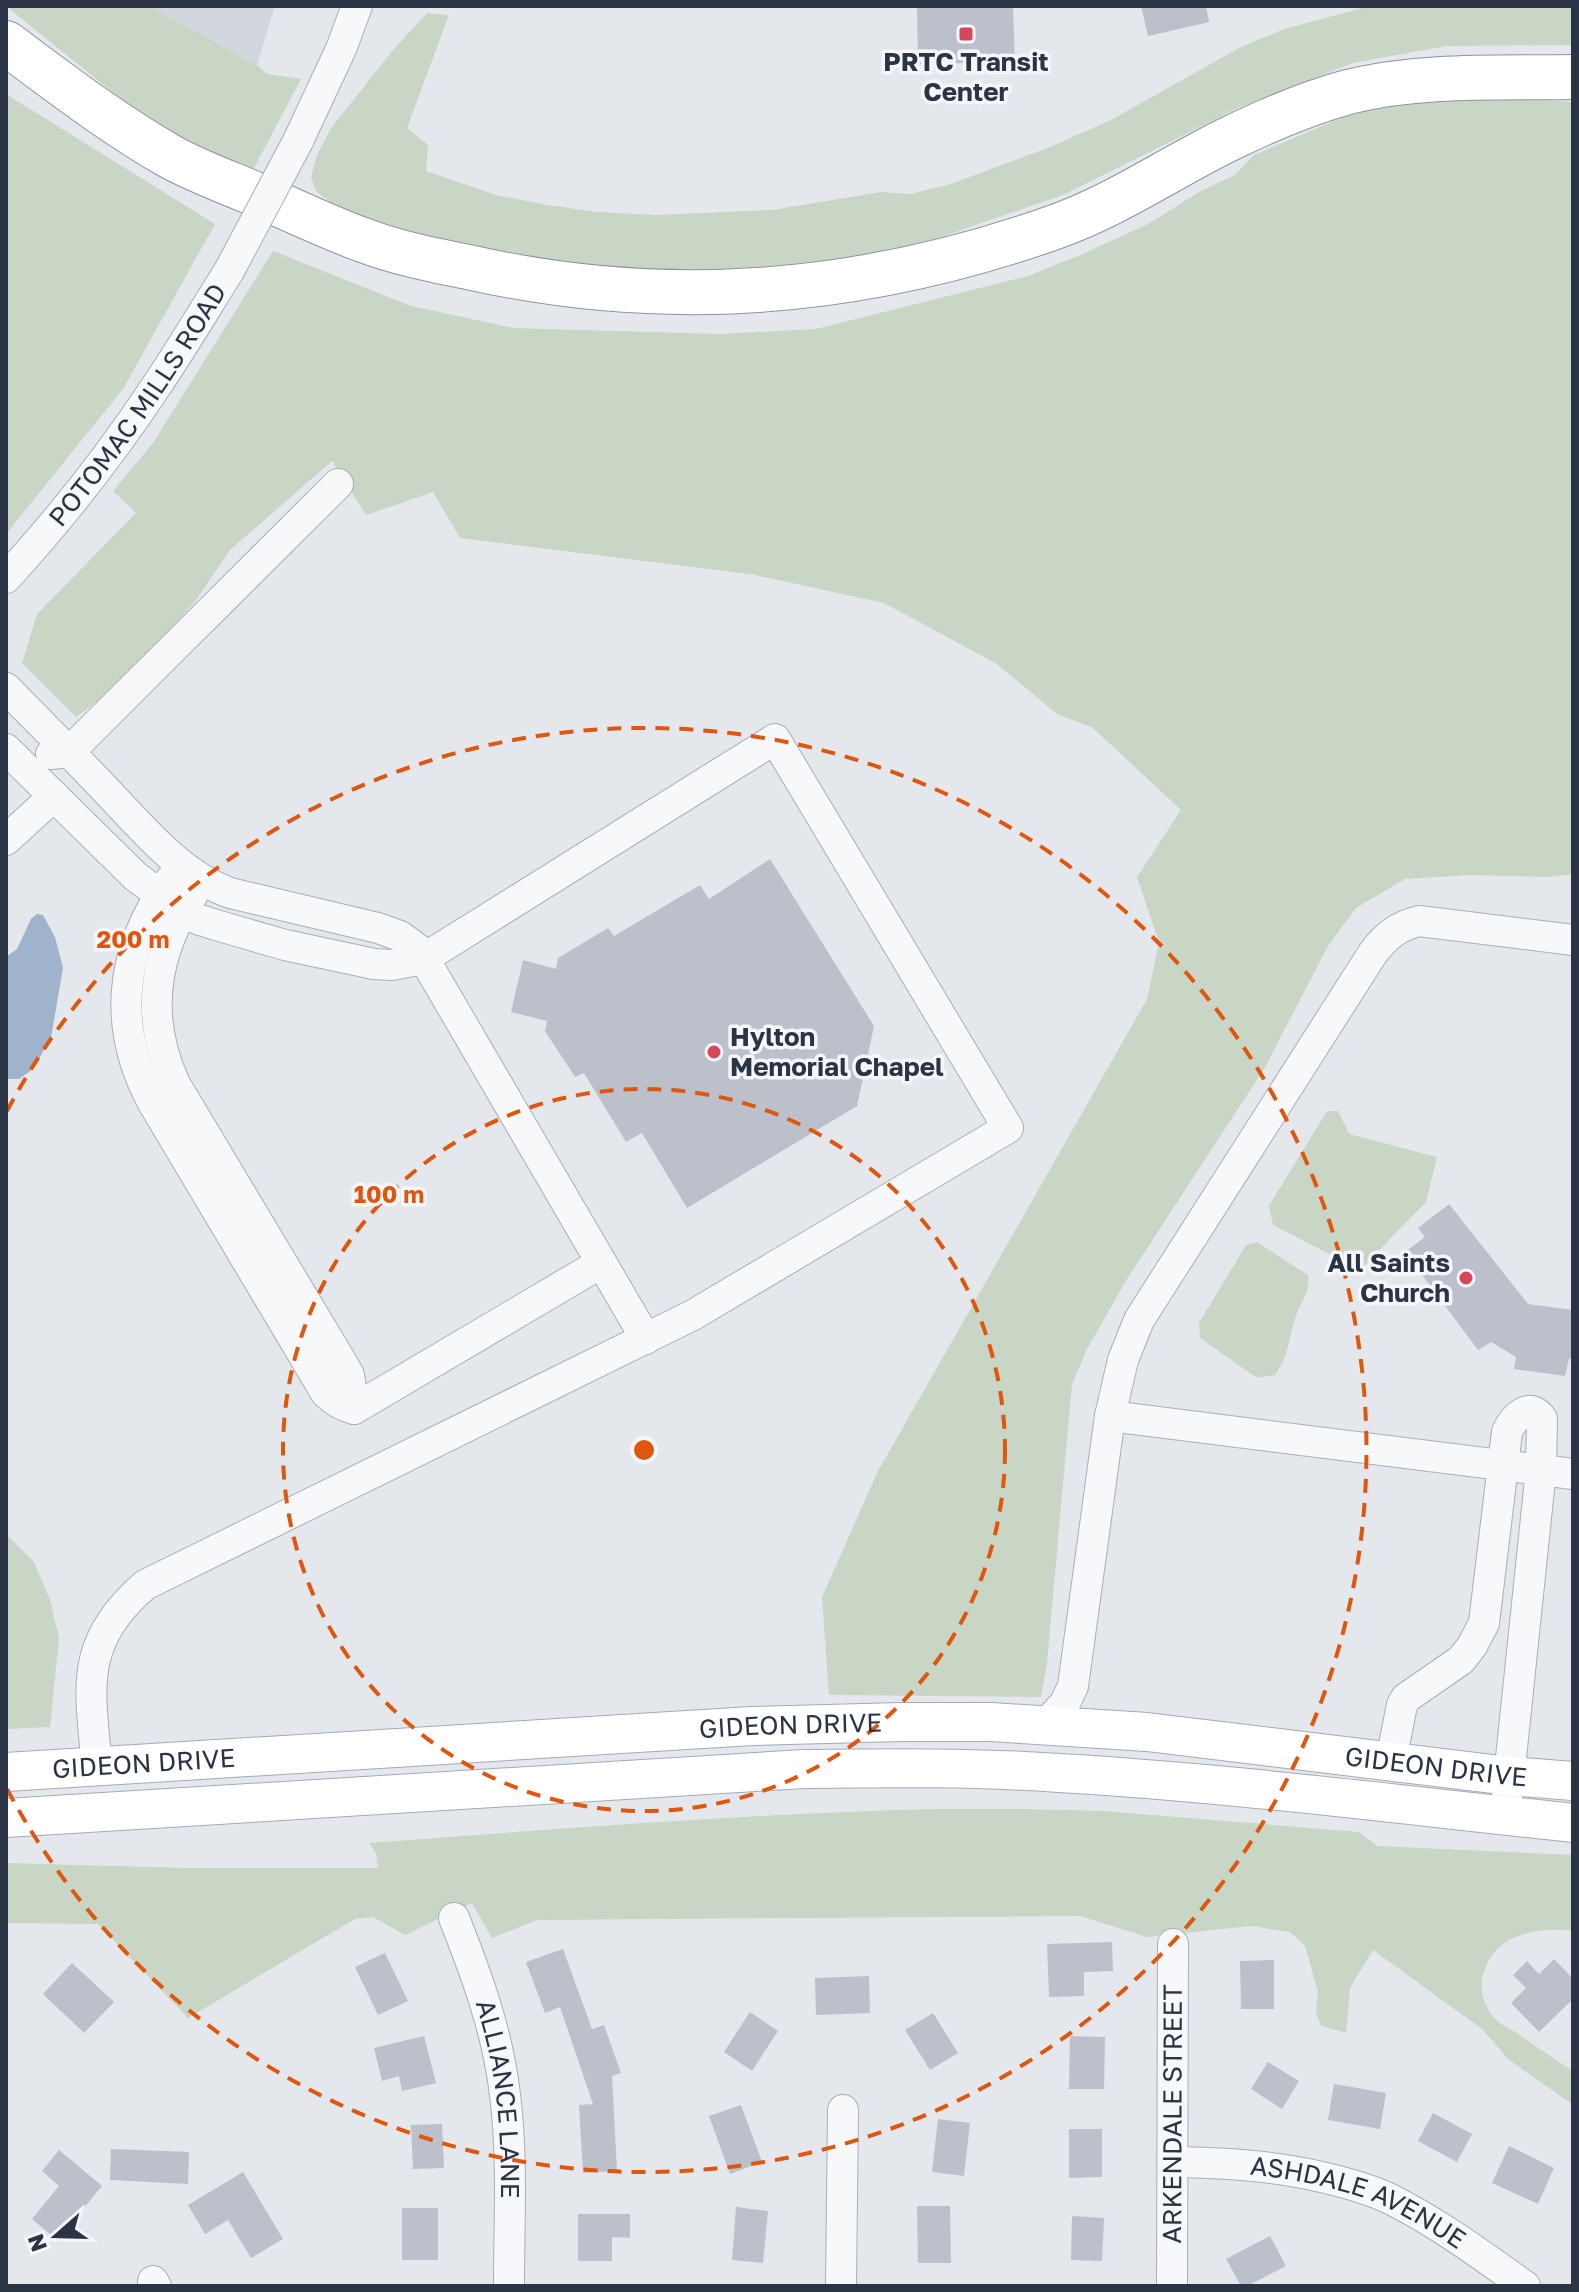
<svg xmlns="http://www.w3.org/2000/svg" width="1579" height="2292" font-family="'Golos Text',sans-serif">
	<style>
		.built { fill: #d2d6de }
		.green { fill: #c9d6c5 }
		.water { fill: #9fb4cc }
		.building { fill: #bbc0ca }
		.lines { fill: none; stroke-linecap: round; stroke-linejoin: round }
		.minor-casing { stroke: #a9aeb7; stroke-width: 32 }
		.major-casing { stroke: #a3abb8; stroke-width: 40 }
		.highway-casing { stroke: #8b94a3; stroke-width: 46 }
		.minor { stroke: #f7f8fa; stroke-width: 30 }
		.major { stroke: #fff; stroke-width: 38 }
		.highway { stroke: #fff; stroke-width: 44 }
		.minor-bridge-casing { stroke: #a9aeb7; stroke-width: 32; stroke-linecap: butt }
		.minor-bridge { stroke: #f7f8fa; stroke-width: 30 }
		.ring { fill: none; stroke: #df570f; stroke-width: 4; stroke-dasharray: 14 10 }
		.poi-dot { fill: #d1495b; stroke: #f4f6f9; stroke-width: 3 }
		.labels { text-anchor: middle; stroke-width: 7; stroke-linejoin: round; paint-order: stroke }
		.poi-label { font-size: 26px; font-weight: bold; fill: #2b3445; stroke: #f4f6f9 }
		.street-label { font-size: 26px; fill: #2b3445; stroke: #f4f6f9 }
		.centre { fill: #df570f; stroke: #f4f6f9; stroke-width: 4 }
		.ring-label { font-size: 24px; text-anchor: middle; font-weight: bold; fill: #df570f; stroke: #f4f6f9; stroke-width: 7; stroke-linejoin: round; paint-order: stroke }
	</style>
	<rect width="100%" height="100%" fill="#e4e7ec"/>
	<path class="built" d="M150,6h125l-18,59z"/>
	<g class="green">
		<path d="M6,6h144l107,59 10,9 34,5 -48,91 -71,-32 -55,-34z"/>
		<path d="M1370,6h203v39l-126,1 -94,17 -115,45 -175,87 -159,55 -70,12 -64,7 -77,4 -71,-3 -73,-8 -67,-12 -60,-15 -85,-27 -21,-17 -5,-14 6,-22 14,-27 62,-78 34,-37 22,2 -42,113 21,17 -2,26 70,24 51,10 50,7 59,3 116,-5 109,-18 29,2 41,-10 99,-37 61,-27 128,-72 45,-19z"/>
		<path d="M6,94l209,130 -92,165 -117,145z"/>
		<path d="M1484,96l89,6v772l-24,3 -79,-2 -65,4 -49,29 -28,38 -64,123 -137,210 -41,72 -14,33 -25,279 -6,34 -212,-2 -7,-98 55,-124 270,-474 12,-56 -22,-66 44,-67 -88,-82 -36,-14 -60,-50 -113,-61 -134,-29 -290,-36 -27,-46 -67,23 -34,-54 -102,89 -34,50 -76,85 -44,32 -54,-54 15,-49 99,-101 -23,-22 40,-48 120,-192 138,55 103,22 205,6 97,-5 212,-53 57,-23 65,-30 49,-31 36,-17 19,-20 106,-45 50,-10z"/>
		<path d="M1327,1111h11l11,23 88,23 -11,45 -66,68 -87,-45 -4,-19z"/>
		<path d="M1257,1242l51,33c2,21 -6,22 -12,41 -8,22 -6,39 -21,59l-18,3 -57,-40 -1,-15 47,-78z"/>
		<path d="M6,1534l28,28 16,38 9,38 -9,89 -44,2z"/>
		<path d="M932,1809h93l79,2 255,21 18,14 196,9v75c-39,-1 -78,2 -90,45 -4,14 0,28 9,40 6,8 16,13 25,18 18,13 37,26 56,38v34l-65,-46 -26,-30 -109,-79 -23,38 -4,45 -25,-7 -5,-13 2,-21 -13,-46 -15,-14 -39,-6 -104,11 -67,-21 -543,4 -45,18 -20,-35 -67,32 -32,-18 -18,2 -167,99 -90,-94 -92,-1v-60l183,5h189l-2,-15 -7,-10c188,-14 375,-29 563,-34z"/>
	</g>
	<path class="water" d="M37,914l6,1 12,22 8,31 -12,70 -18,31 -14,10h-13v-122l11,-8 14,-30z"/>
	<g class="building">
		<path d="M917,6h96l2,56 -97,2z"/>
		<path d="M1141,6h65l3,16 -61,14z"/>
		<path d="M770,859l104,167 -17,80 -170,102 -45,-75 -16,9 -42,-69 -9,4 -30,-46 2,-10 -36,-9 12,-52 33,9 2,-11 50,-30 6,8 86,-51 9,14z"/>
		<path d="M1449,1204l79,100 45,6v48l-4,1 -4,17 -51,-7 2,-12 -25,-15 -13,8 -73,-98 20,-15 -7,-9z"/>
		<path d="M1112,1942l1,29 -29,1v24l-35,1 -2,-53z"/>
		<path d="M563,1949l29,80 12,-4 17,48 -9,3 5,95 -34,2 -4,-68 14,-1 -33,-97 -15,6 -19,-51z"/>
		<path d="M385,1953l23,48 -30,14 -23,-48z"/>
		<path d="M1554,1959l19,20v20l-34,33 -28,-29 15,-15 -13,-13 14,-14 12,13z"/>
		<path d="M1274,1960v49h-33l-1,-48z"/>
		<path d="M72,1963l42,39 -30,31 -41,-39z"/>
		<path d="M869,1976l1,37 -54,2 -1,-37z"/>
		<path d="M750,2012l28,19 -26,40 -28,-19z"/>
		<path d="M933,2013l25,40 -28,17 -25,-40z"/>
		<path d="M424,2036l12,47 -34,8 -3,-15 -17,5 -8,-33z"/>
		<path d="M1070,2036l35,1 -1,52h-35z"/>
		<path d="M1268,2062l31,19 -17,28 -31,-20z"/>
		<path d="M1334,2084l52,9 -6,36 -52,-9z"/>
		<path d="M741,2105l21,57 -32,12 -21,-58z"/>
		<path d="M1433,2113l39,21 -15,28 -39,-21z"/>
		<path d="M938,2119l32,4 -6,53 -32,-4z"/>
		<path d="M442,2124l2,44 -31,1 -2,-44z"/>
		<path d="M1069,2129h33v48l-33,1z"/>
		<path d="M1509,2146l45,22 -16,36 -46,-21z"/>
		<path d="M111,2149l78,3 -1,32 -78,-4z"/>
		<path d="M59,2150l43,36 -45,54 -25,-21 27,-33 -17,-15z"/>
		<path d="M243,2172l40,67 -32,19 -23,-38 -23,14 -17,-29z"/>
		<path d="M917,2206h33l1,57h-33z"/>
		<path d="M736,2207l32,4 -5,52 -31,-3z"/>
		<rect x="402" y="2208" width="36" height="52"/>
		<path d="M578,2214h52v24l-18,-1v24h-34z"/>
		<path d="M1072,2216l32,2 -2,43 -31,-1z"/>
		<path d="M1270,2236l16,30 -39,20h-6l-15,-27z"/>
	</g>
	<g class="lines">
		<defs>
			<g id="minor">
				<path d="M298,141l43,-92 16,-43"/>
				<path id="s1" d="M6,578c55,-60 106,-125 151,-193 25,-37 48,-76 72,-114"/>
				<path d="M6,688c32,33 65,65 96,98 38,39 76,88 128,107l148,35 22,8 19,14 227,389"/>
				<path d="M6,749l130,128 46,33 15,9 19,6 69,20 89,19 18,1 31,-6 352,-220 233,389 -315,187 -548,270c-67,58 -55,103 -48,182"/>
				<path d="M51,754l18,-2 269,-268"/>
				<path d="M6,840l48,-44"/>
				<path d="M171,879c-51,70 -60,147 -18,224l173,290c9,8 16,13 28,16l247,-146"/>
				<path d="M193,894c-40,60 -48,125 -18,190l169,282 5,9 5,34"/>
				<path d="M1110,1416l463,58"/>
				<path d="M1044,1726l21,-23 8,-17 37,-270 13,-56 16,-40 234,-367c13,-17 25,-27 46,-32l154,19"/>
				<path d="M1391,1760l11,-55 4,-7 55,-38 11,-14 12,-23 23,-191c6,-14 23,-32 35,-13l-1,51 -36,345"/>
				<path id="s2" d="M454,1918c23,58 44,115 51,177 8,63 4,128 4,191"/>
				<path id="s3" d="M1173,2162c58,1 109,4 165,19 19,5 40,11 58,21 45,23 88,55 129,84"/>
				<path d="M153,2281l3,5"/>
				<path d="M841,2286l2,-176"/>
				<path id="s4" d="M1172,2286l1,-342"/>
			</g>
			<g id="major">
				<path id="s5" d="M6,1772l746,-46 149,-4h90l156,10 362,44 64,5"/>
				<path d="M6,1818l798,-49c85,-1 170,-2 255,4 172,10 343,32 514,50"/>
			</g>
			<path id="highway" d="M6,43c54,40 107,81 165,114 31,17 67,29 100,44 30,13 61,28 92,39 34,13 70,20 105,27 199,45 392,29 584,-39 64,-22 119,-61 179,-90 37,-18 77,-35 117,-46 72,-18 151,-14 225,-15"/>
		</defs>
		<use href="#minor" class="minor-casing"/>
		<use href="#major" class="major-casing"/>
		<use href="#highway" class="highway-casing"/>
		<use href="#minor" class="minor"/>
		<use href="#major" class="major"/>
		<use href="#highway" class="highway"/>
		<defs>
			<path id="minor-bridge" d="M229,271l69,-130"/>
		</defs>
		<use href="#minor-bridge" class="minor-bridge-casing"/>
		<use href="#minor-bridge" class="minor-bridge"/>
	</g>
	<g class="ring">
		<circle cx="644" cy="1450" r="361"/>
		<path d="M7 1111A722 722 0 1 1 7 1789"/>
	</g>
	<g class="poi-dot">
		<rect x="958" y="26" width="16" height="16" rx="4"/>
		<circle cx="714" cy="1052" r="8"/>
		<circle cx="1466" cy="1278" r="8"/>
	</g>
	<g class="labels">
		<g class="poi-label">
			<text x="966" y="71">PRTC Transit<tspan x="966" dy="30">Center</tspan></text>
			<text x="730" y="1046" text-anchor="start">Hylton<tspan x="730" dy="30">Memorial Chapel</tspan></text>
			<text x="1450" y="1272" text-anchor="end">All Saints<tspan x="1450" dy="30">Church</tspan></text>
		</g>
		<g class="street-label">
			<text dy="9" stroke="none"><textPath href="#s1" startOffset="218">POTOMAC MILLS ROAD</textPath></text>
			<text dy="9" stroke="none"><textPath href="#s5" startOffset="786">GIDEON DRIVE</textPath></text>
			<text dy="9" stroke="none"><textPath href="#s5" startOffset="138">GIDEON DRIVE</textPath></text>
			<text dy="9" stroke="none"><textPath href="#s5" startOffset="1434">GIDEON DRIVE</textPath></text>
			<text dy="9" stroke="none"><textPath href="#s2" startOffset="188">ALLIANCE LANE</textPath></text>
			<text dy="9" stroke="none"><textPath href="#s4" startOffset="172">ARKENDALE STREET</textPath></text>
			<text dy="9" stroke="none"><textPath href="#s3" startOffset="192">ASHDALE AVENUE</textPath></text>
		</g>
	</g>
	<circle cx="644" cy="1450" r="12" class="centre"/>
	<g class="ring-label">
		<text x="133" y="948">200 m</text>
		<text x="389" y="1203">100 m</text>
	</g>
	<rect width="1579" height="2292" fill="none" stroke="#2b3445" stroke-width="16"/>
	<g transform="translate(56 2236) rotate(250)" stroke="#f4f6f9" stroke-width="6" paint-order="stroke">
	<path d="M0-6L14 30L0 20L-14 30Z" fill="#2b3445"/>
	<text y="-12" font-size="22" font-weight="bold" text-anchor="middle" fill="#2b3445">N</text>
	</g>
</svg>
